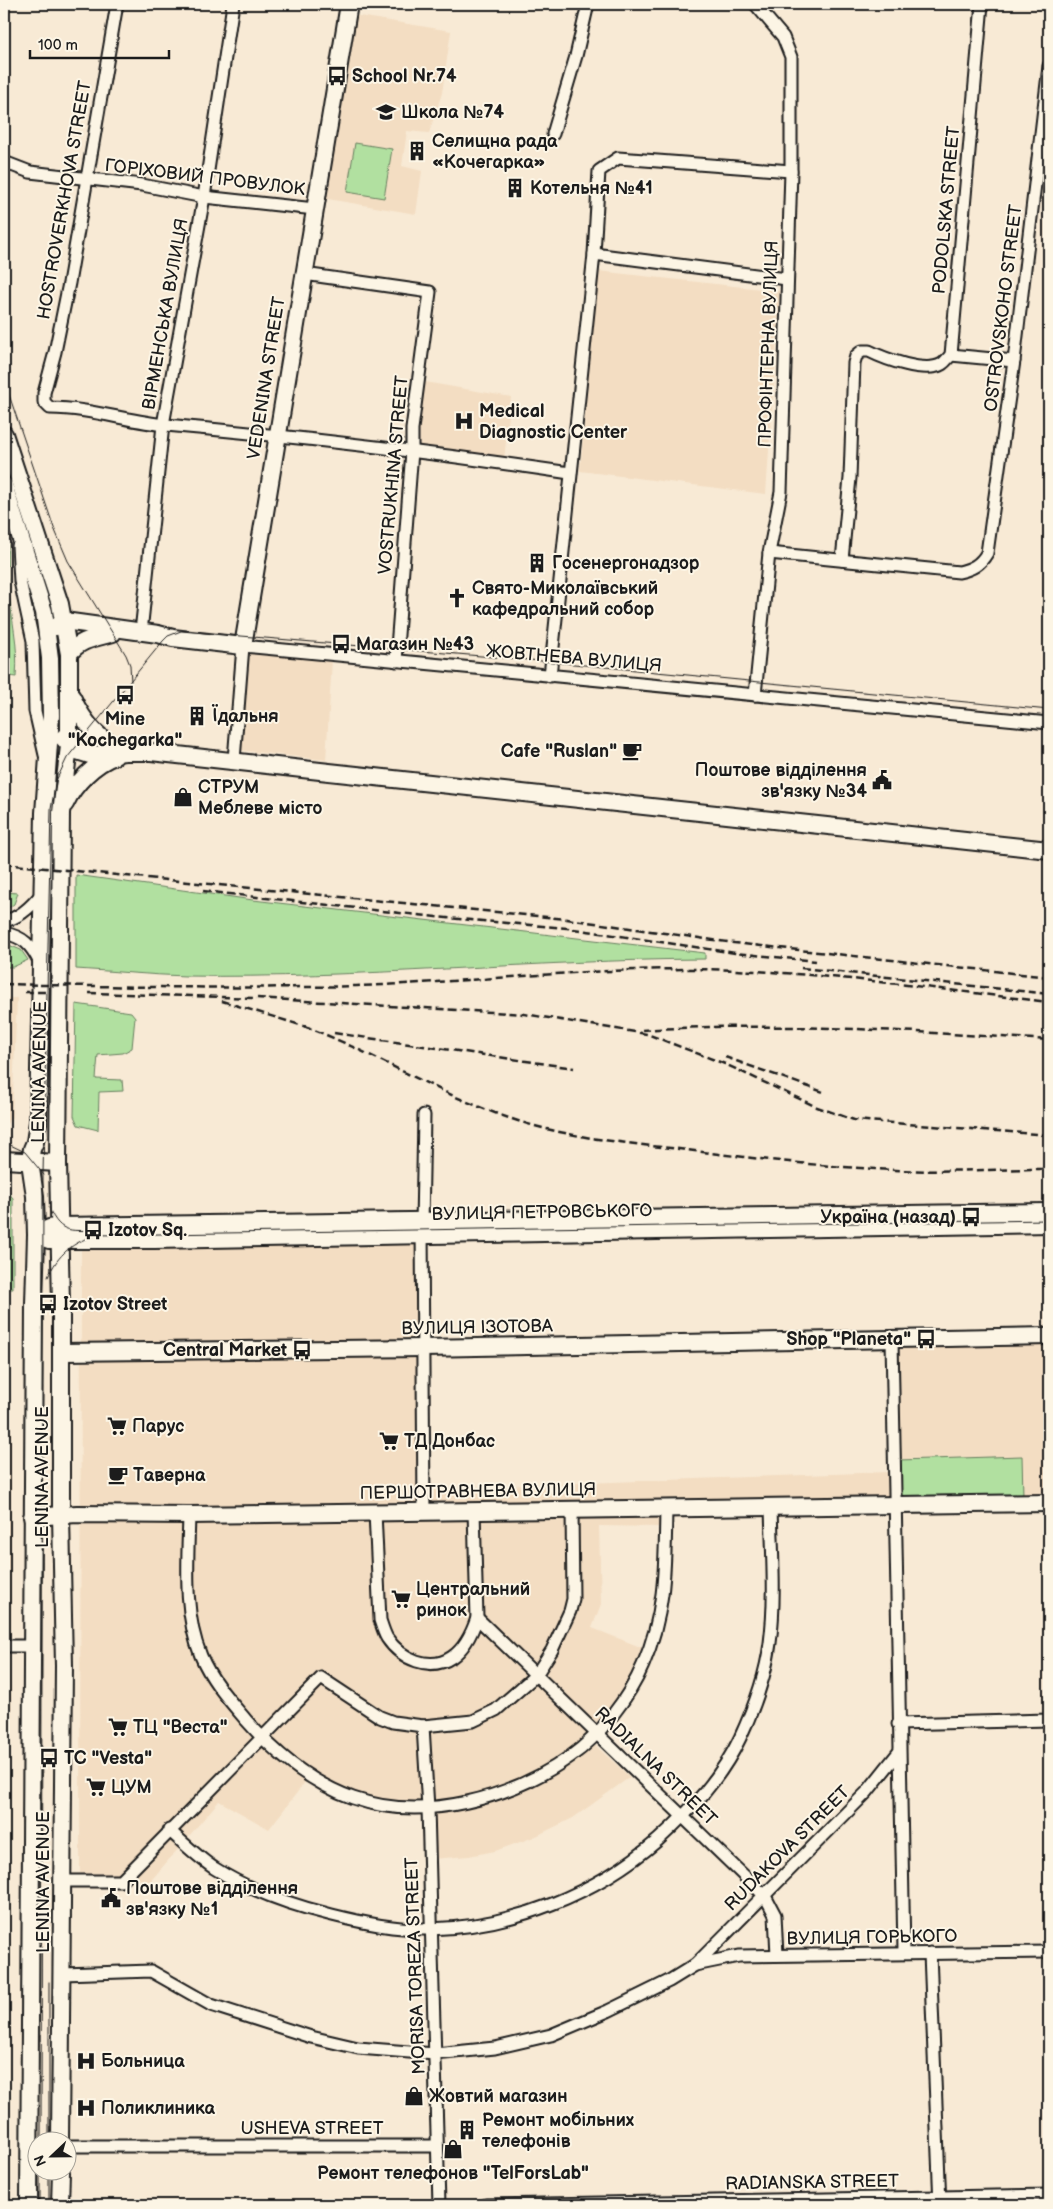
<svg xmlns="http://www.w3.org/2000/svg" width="1053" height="2209" font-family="'Balsamiq Sans',sans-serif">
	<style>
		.built { fill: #f3ddc2 }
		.green { fill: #b1e0a0; stroke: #667e5e }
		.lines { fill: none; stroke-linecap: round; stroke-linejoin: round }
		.street-casing { stroke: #1c1c1c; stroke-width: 15 }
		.secondary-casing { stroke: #1c1c1c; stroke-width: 20 }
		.street { stroke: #fcf5e5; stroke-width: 11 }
		.secondary { stroke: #fcf5e5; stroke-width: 16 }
		.tram { stroke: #1c1c1c; stroke-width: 1 }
		.rail { stroke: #1c1c1c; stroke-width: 2.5; stroke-dasharray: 8 4; stroke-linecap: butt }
		.labels { text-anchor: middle; stroke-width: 4; stroke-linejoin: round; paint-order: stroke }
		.poi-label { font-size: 18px; font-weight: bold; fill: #1c1c1c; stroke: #fcf5e5; text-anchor: start }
		.street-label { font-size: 18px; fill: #1c1c1c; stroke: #fcf5e5 }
	</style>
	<rect width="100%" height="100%" fill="#f8ead5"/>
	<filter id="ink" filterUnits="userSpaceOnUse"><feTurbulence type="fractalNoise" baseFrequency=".02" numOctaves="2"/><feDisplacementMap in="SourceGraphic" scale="10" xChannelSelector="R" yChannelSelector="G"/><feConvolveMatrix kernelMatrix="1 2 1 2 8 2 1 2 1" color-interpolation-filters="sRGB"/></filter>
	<g filter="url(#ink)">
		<g class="built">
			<path d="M353,15l98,16 -9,62 -13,40 -22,-2 -5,35 20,5 -6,43 -94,-16z"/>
			<path d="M598,271l182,20 -14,203 -186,-23z"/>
			<path d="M425,382l86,15 -7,63 -87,-14z"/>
			<path d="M248,652l84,8 -6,100 -88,-10z"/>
			<path d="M4,998h13l-5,119 -8,10z"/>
			<path d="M416,1239l3,250 470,-17v27l-226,7 -1,21 -63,-1 2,78 -9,24 51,20 -15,33 -17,25 -26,30 45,41 -57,41 -39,19 -39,14 -26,5 -37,3 -1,-55 -36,-1 -31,-7 -26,-9 -26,-14 -43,56 -50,-28 -77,90 -8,-8 -54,1 1,-639z"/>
			<path d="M1049,1343v152l-149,3 -3,-152z"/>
			<rect x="4" y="1417" width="7" height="226"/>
			<path d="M4,1650h6l2,70h-8z"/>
		</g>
		<g class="green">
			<path d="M355,143l37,6 -8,49 -37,-6z"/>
			<path d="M4,513c7,24 2,48 4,73 3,33 11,57 8,91l-8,-1 -4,77z"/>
			<path d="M76,875l177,25 452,53v6c-173,1 -346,20 -519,17 -37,-1 -73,-5 -110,-7z"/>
			<path d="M4,892l14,1 -4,11 -10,7z"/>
			<path d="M4,943l17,7 7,10 -15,7h-9z"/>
			<path d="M76,1004l55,8 4,5 -3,31 -9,5 -25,2 -2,24 26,1 1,11 -24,1 -1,38 -20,-5 -4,-9z"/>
			<path d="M4,1188l9,10v91h-9z"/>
			<path d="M1022,1456l1,40 -123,2 -1,-38z"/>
		</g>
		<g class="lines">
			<defs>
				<g id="street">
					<path d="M117,4l-48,279 -14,69 -11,41v9l6,6c39,0 77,13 116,17 135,12 270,28 404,48"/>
					<path d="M755,4l28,33 8,20v114l-10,321 -12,61 -14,142"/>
					<path d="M982,4l-31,351 63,6"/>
					<path d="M553,134l23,-78 12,-52"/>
					<path d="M4,162l26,10 112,13 62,12 111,12"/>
					<path d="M594,254l193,25"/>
					<path d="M304,274l126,18 -18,137v22l-16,210"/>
					<path d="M18,546l2,35 13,60 2,70 10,44"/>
					<path d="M769,553l190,19c13,-3 21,-7 28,-19l27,-192 35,-295"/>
					<path d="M842,560l8,-82 4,-115 2,-7 6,-5h7c16,8 56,23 73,13 3,-2 6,-6 9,-9"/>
					<path d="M141,632l22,-207 41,-228 29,-193"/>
					<path d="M550,676l44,-422 5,-83 19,-13 173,13"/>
					<path d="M234,760l9,-114 806,77"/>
					<path d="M4,921c16,-3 28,-15 38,-28"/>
					<path d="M4,933c20,4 27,12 36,30"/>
					<path d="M892,1340l12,612"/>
					<path d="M375,1512l5,108c2,6 4,13 7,18 14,21 43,34 65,19 13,-9 20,-24 25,-39l-3,-107"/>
					<path d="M424,1512l-2,-287 2,-110"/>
					<path d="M189,1515c-1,46 -6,98 12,141 10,24 28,44 45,64 29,33 65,63 107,78 71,25 159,0 218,-42 28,-19 59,-60 72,-91 23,-53 22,-100 23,-157"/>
					<path d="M477,1618l288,278 10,19 2,40"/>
					<path d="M4,1646h28"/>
					<path d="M898,1724l151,-4"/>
					<path d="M423,1726l5,82 11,397"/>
					<path d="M169,1830c14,13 29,27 45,38 36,23 77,37 118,47 32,8 65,15 98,14 83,-2 166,-35 228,-89 33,-30 63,-62 82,-102 14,-30 26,-62 30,-95 6,-45 2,-91 1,-136"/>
					<path d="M63,1881h58l200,-203 59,39 13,5 30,4 50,-5 23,-11 40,-35 16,-25 18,-39 3,-12 -1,-89"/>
					<path d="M930,1953l10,252"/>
					<path d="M695,1965l172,-173 32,-40"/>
					<path d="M63,1974l88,-3 60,34 100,32 47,11 77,6 60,-6 56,-13 57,-24 61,-30 26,-16 44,-9 310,-4"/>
					<path d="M68,2146h369"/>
					<path d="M486,2205l563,-10"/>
				</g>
				<g id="secondary">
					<path d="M4,434l56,170 9,50v92l-8,67 -3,350 3,141v211l3,151 -4,476"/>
					<path d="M4,485l40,127 6,46 1,58 -7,97 -6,309 -3,20 -3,7 -2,13 5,34 1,39 -2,69 -5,901"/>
					<path d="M56,627l8,-6 94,13 15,4 70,8 106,-642"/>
					<path d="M69,654c11,-15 27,-16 44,-21"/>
					<path d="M72,697c11,25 27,44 52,54"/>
					<path d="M63,738l11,12 16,5 36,-3h25l178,20 720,78"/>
					<path d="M65,804c9,-20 30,-41 50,-48"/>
					<path d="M4,1160l54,3"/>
					<path d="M49,1228l10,-2 990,-14"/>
					<path d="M36,1235l13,5h105l895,-16"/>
					<path d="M62,1352l362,-4 625,-12"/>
					<path d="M32,1517l45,-3 112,1 860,-12"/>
					<path d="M60,2205l1,-33"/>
				</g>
			</defs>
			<use href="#street" class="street-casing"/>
			<use href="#secondary" class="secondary-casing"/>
			<use href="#street" class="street"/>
			<use href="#secondary" class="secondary"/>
			<g class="tram">
				<path d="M4,380l50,148 14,33 58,94 4,10 1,17"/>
				<path d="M4,1142l21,10 19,23"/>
				<path d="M49,1208c12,28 23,22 51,22"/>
				<path d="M48,1277c9,-22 26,-36 49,-42l952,-15"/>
				<path d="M41,2142l2,-968 8,-365 5,-28 11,-23 96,-117 5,-5 13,-5 372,31 496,48"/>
				<path d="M49,2142v-160"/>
				<path d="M40,2205v-33"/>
				<path d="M49,2205v-33"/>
			</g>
			<g class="rail">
				<path d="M4,864l563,55 167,24 315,34"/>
				<path d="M203,891l233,26 131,11 168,25 81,8"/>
				<path d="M801,968l248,26"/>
				<path d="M4,984c117,3 235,5 352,2 127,-4 252,-21 379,-16 105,5 210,20 314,32"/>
				<path d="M25,992h22"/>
				<path d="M89,993l167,5 268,16 123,20 78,30 92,43 37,13 195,15"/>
				<path d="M222,1001l88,27"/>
				<path d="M304,1026c71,27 135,69 208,93 53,18 112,24 167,30 71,9 144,18 216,21 51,2 103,-1 154,-1"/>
				<path d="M642,1030c136,-9 272,2 407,10"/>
				<path d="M334,1033l240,35"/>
				<path d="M725,1057l101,36"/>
			</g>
		</g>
	</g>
	<defs>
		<symbol id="bus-bare" viewBox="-9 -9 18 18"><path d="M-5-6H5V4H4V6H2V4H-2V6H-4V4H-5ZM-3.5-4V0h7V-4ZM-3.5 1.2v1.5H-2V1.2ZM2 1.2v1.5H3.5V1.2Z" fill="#1c1c1c" stroke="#fcf5e5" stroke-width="2.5" paint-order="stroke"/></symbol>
		<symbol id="school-bare" viewBox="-9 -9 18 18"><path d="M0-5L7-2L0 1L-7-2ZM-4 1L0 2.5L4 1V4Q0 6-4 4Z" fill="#1c1c1c" stroke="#fcf5e5" stroke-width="2.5" paint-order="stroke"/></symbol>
		<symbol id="building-bare" viewBox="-9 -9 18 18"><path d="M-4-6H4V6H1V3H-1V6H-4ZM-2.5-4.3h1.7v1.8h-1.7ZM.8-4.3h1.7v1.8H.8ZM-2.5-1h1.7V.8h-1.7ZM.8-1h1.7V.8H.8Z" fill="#1c1c1c" stroke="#fcf5e5" stroke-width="2.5" paint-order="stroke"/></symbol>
		<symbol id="hospital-bare" viewBox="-9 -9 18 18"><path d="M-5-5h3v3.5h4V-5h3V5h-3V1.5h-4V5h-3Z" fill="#1c1c1c" stroke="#fcf5e5" stroke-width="2.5" paint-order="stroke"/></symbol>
		<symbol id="church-bare" viewBox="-9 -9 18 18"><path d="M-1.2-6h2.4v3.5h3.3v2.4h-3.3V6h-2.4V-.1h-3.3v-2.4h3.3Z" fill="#1c1c1c" stroke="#fcf5e5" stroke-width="2.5" paint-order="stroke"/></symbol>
		<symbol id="cafe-bare" viewBox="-9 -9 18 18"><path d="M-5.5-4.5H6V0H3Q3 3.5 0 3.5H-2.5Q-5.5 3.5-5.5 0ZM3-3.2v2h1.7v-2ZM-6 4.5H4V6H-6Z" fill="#1c1c1c" stroke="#fcf5e5" stroke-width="2.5" paint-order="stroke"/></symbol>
		<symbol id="civic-bare" viewBox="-9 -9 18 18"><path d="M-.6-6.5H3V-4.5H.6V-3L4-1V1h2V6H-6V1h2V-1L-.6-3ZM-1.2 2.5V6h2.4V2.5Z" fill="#1c1c1c" stroke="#fcf5e5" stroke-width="2.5" paint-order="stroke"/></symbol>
		<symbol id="shop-bare" viewBox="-9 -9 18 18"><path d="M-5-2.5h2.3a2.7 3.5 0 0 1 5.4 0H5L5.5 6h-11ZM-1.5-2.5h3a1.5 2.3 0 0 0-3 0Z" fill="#1c1c1c" stroke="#fcf5e5" stroke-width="2.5" paint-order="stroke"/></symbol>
		<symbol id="supermarket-bare" viewBox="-9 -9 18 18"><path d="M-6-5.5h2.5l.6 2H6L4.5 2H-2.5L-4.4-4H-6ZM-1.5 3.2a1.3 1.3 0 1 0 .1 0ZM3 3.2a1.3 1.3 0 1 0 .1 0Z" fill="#1c1c1c" stroke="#fcf5e5" stroke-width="2.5" paint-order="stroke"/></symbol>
	</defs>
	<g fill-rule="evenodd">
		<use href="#bus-bare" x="323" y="62" width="28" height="28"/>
		<use href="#school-bare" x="372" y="98" width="28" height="28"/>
		<use href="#building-bare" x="403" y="137" width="28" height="28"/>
		<use href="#building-bare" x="501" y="174" width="28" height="28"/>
		<use href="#hospital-bare" x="450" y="407" width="28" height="28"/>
		<use href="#building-bare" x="523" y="549" width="28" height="28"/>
		<use href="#church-bare" x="443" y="584" width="28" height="28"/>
		<use href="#bus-bare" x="327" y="630" width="28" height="28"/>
		<use href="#bus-bare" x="111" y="681" width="28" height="28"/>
		<use href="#building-bare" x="183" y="702" width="28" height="28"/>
		<use href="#cafe-bare" x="618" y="737" width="28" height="28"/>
		<use href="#civic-bare" x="868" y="766" width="28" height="28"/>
		<use href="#shop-bare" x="169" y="783" width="28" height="28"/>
		<use href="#bus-bare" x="957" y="1203" width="28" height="28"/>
		<use href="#bus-bare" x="79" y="1216" width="28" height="28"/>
		<use href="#bus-bare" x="34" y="1290" width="28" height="28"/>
		<use href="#bus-bare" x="912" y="1325" width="28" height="28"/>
		<use href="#bus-bare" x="288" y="1336" width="28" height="28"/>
		<use href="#supermarket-bare" x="103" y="1412" width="28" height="28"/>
		<use href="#supermarket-bare" x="375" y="1427" width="28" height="28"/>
		<use href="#cafe-bare" x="104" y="1461" width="28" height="28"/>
		<use href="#supermarket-bare" x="387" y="1585" width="28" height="28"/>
		<use href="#supermarket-bare" x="104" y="1713" width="28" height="28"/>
		<use href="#bus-bare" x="35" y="1744" width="28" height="28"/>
		<use href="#supermarket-bare" x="82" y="1773" width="28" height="28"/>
		<use href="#civic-bare" x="97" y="1884" width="28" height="28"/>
		<use href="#hospital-bare" x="72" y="2047" width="28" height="28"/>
		<use href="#shop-bare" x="400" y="2082" width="28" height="28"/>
		<use href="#hospital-bare" x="72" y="2094" width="28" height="28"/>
		<use href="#building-bare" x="453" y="2116" width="28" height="28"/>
		<use href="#shop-bare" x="439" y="2135" width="28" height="28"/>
	</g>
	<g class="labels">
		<g class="poi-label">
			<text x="352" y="82">School Nr.74</text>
			<text x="401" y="118">Школа №74</text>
			<text x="432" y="147">Селищна рада<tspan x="432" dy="21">«Кочегарка»</tspan></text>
			<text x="530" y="194">Котельня №41</text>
			<text x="479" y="417">Medical<tspan x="479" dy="21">Diagnostic Center</tspan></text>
			<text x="552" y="569">Госенергонадзор</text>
			<text x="472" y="594">Свято-Миколаївський<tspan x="472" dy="21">кафедральний собор</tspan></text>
			<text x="356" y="650">Магазин №43</text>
			<text x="212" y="722">Їдальня</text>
			<text x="125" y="725" text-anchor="middle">Mine<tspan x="125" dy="21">"Kochegarka"</tspan></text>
			<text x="617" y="757" text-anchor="end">Cafe "Ruslan"</text>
			<text x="867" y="776" text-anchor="end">Поштове відділення<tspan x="867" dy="21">зв'язку №34</tspan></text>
			<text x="198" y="793">СТРУМ<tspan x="198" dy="21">Меблеве місто</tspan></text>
			<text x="956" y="1223" text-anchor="end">Україна (назад)</text>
			<text x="108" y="1236">Izotov Sq.</text>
			<text x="63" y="1310">Izotov Street</text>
			<text x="911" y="1345" text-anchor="end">Shop "Planeta"</text>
			<text x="287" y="1356" text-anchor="end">Central Market</text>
			<text x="132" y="1432">Парус</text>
			<text x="404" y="1447">ТД Донбас</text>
			<text x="133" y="1481">Таверна</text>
			<text x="416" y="1595">Центральний<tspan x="416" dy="21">ринок</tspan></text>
			<text x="133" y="1733">ТЦ "Веста"</text>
			<text x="64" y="1764">TC "Vesta"</text>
			<text x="111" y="1793">ЦУМ</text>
			<text x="126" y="1894">Поштове відділення<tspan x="126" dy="21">зв'язку №1</tspan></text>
			<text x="101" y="2067">Больница</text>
			<text x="429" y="2102">Жовтий магазин</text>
			<text x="101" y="2114">Поликлиника</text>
			<text x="482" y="2126">Ремонт мобільних<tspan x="482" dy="21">телефонів</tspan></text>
			<text x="453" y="2179" text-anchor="middle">Ремонт телефонов "TelForsLab"</text>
		</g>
		<g class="street-label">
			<text transform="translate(205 177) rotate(7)" y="6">ГОРІХОВИЙ ПРОВУЛОК</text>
			<text transform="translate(64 200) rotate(-80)" y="6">HOSTROVERKHOVA STREET</text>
			<text transform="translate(946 210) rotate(-85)" y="6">PODOLSKA STREET</text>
			<text transform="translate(1003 308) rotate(-83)" y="6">OSTROVSKOHO STREET</text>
			<text transform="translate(165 314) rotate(-80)" y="6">ВІРМЕНСЬКА ВУЛИЦЯ</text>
			<text transform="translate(768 344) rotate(-88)" y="6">ПРОФІНТЕРНА ВУЛИЦЯ</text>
			<text transform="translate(266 378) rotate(-81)" y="6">VEDENINA STREET</text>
			<text transform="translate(393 475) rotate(-85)" y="6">VOSTRUKHINA STREET</text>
			<text transform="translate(574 658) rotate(5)" y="6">ЖОВТНЕВА ВУЛИЦЯ</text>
			<text transform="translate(39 1072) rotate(-89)" y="6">LENINA AVENUE</text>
			<text transform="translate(542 1212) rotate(-1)" y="6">ВУЛИЦЯ ПЕТРОВСЬКОГО</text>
			<text transform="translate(477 1327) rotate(-1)" y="6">ВУЛИЦЯ ІЗОТОВА</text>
			<text transform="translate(42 1477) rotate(-90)" y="6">LENINA AVENUE</text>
			<text transform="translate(478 1491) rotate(-1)" y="6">ПЕРШОТРАВНЕВА ВУЛИЦЯ</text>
			<text transform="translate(656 1766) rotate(44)" y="6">RADIALNA STREET</text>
			<text transform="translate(787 1848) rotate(-45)" y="6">RUDAKOVA STREET</text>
			<text transform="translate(43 1882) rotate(-90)" y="6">LENINA AVENUE</text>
			<text transform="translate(872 1937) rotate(-1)" y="6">ВУЛИЦЯ ГОРЬКОГО</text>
			<text transform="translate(415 1966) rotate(-92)" y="6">MORISA TOREZA STREET</text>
			<text x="312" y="2134">USHEVA STREET</text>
			<text transform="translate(812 2182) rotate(-1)" y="6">RADIANSKA STREET</text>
		</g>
	</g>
	<rect width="1053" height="2209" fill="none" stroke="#fcf5e5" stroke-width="20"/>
	<rect x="10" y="10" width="1033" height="2189" fill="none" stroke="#1c1c1c" stroke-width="2" filter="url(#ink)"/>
	<g transform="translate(52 2156) rotate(248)"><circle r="24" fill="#fcf5e5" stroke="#a29e95"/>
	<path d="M0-4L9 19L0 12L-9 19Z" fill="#1c1c1c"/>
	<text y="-8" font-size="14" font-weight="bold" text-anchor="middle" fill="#1c1c1c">N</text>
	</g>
	<path d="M30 50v8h139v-8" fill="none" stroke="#1c1c1c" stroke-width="2.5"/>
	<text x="38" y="50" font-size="15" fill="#1c1c1c" stroke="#fcf5e5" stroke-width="4" paint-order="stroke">100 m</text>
</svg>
